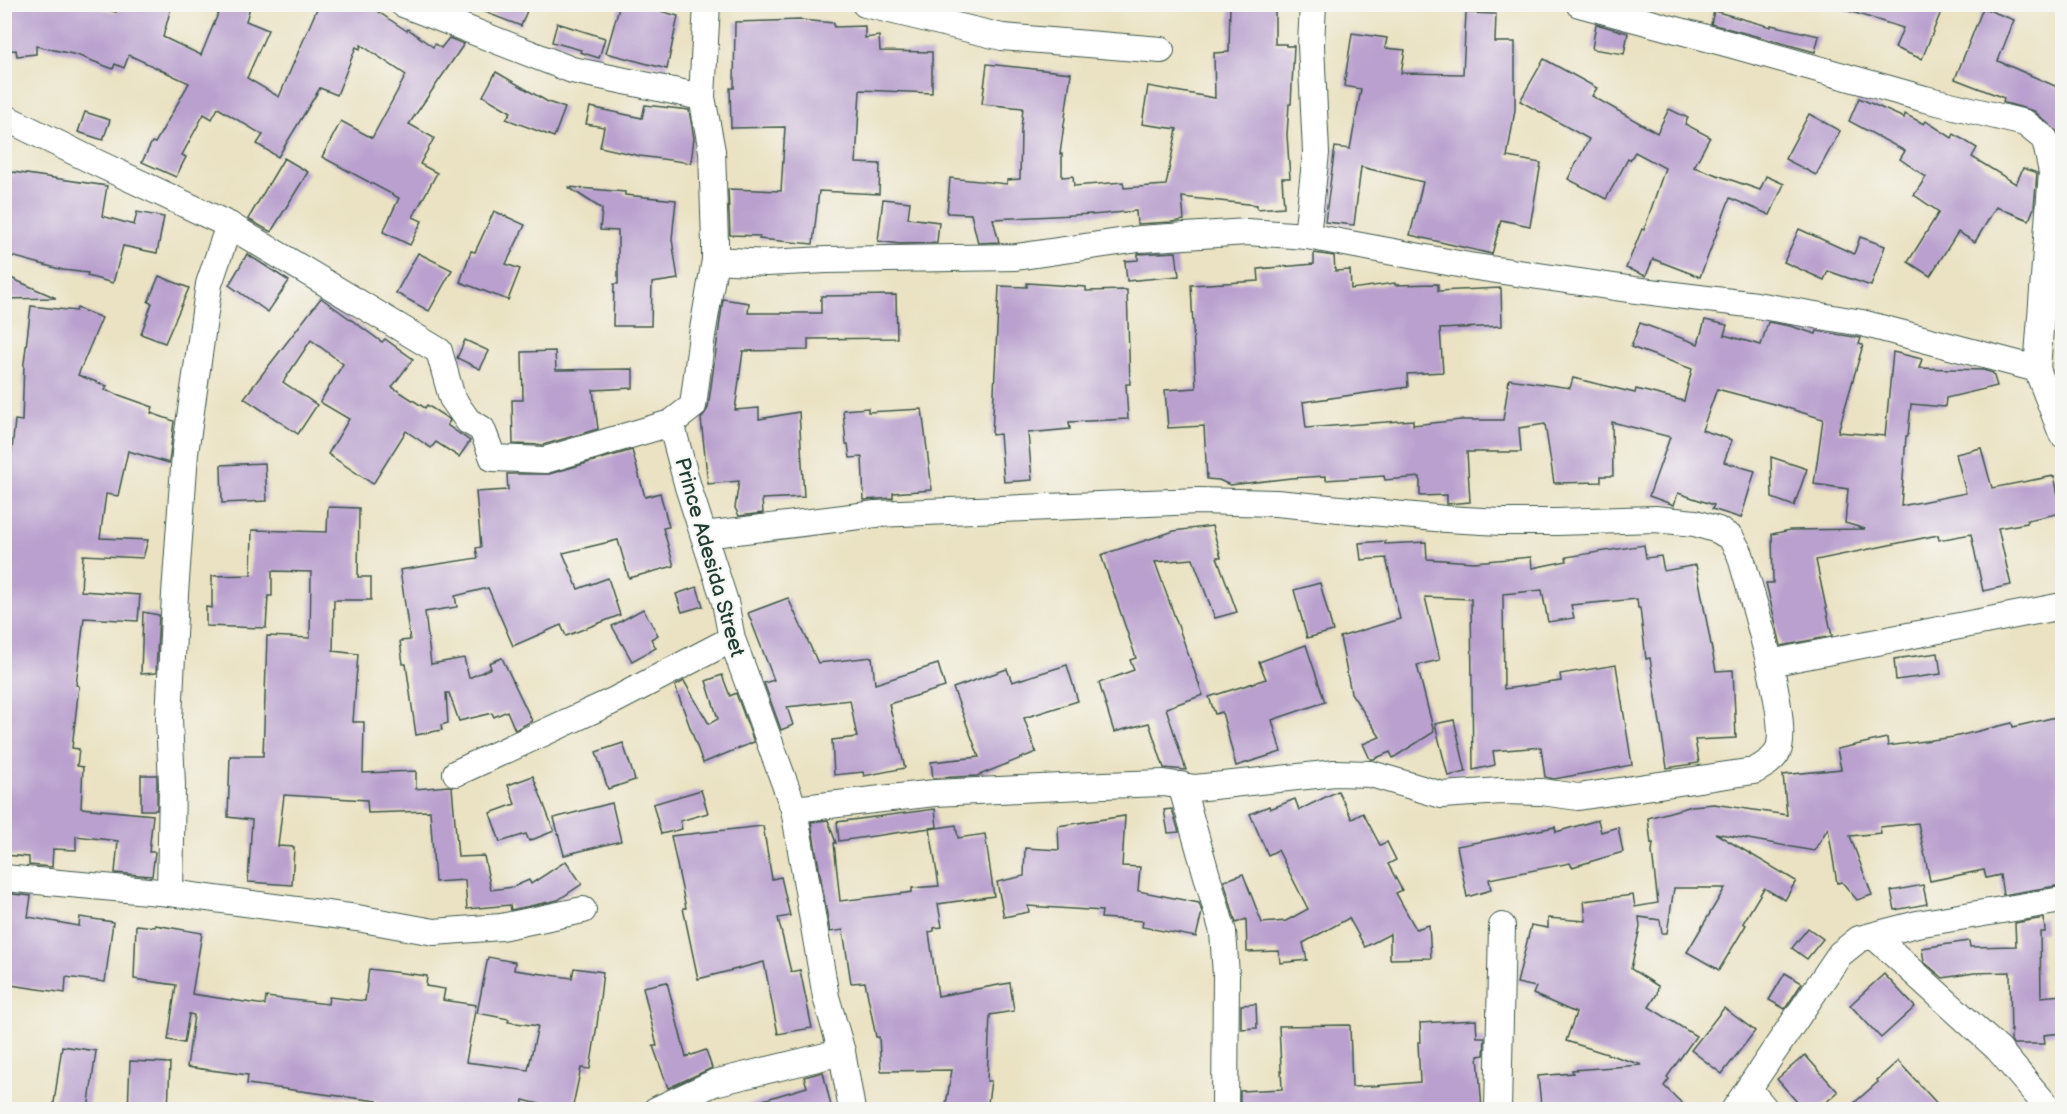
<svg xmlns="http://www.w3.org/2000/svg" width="2067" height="1114" font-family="'Balsamiq Sans',sans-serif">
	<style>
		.building { fill: #b9a0ce }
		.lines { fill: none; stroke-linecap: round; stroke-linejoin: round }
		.street-casing { stroke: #3d5649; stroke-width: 28 }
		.street { stroke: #fff; stroke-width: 26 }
		.labels { text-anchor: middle; stroke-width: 4.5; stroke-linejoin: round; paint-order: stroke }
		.street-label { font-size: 21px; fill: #1f3d34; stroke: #f6f6f2 }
	</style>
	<rect width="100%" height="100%" fill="#f6f6f2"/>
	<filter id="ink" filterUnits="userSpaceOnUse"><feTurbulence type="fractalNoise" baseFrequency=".0167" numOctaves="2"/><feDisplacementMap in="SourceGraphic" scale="12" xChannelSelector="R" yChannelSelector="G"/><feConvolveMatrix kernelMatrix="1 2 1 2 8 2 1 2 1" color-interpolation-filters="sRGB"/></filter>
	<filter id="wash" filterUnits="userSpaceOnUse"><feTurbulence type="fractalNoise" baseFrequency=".008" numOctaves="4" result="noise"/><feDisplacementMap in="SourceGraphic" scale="24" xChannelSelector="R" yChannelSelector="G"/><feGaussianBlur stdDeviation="1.35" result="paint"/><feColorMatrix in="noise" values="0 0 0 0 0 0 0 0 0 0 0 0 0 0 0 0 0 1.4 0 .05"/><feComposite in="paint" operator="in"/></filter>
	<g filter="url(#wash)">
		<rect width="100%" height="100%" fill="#eae2c2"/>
		<g id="blocks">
			<g class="building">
				<path d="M4,4h78l34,8 2,-8h54l-9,33 38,18 21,-51h29l-5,17 22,9 -21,48 32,19 40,-93h61l-3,7 30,20 1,-2 25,18 2,-3 6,4 8,-10 15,6 -55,80 25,14 -14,26 17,9 -24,44 9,4 -12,24 -27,-13 16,-34 -77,-41 19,-36 31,17 34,-63 -45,-30 -1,4 -4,-2 -19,48 -17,-7 -42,69 -21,-13 6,-9 -45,-27 -6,11 -8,-5 -22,41 4,2 -10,20 -34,-15 10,-20 3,1 34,-60 -60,-28 -5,13 -9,-4 -2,5 -36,-14 -41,-9v8l-19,2 -1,-6 -12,1z"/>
				<path d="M470,4h48l10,4 -7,18 -52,-20z"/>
				<path d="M620,4h16l42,12 -11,53 -61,-16z"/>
				<path d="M1230,4h45v40h11v2h8l-3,58h-2l-2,31 3,43h-8l2,29 -27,2v-4l-75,-8 2,23 -12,2 -35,2 -1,-13 -44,4v-1l-99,5 6,23 -21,1 -7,-29 -24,-1 3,-35 57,6v-4l13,-1 1,-50 2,-21 -41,-4 5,-40 84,9 -11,81h2v23l11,-1 1,10 49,-4 1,6 42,-3 11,-56 -35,-5 6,-38 67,12 -1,-45 15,-1z"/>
				<path d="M1842,4h102l-22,55 -27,-11 8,-20 -61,-19z"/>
				<path d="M1983,8l31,12 -16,41 64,28v45l-5,-2 -23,-21 -29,-8 -2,-1 1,-4 -49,-19z"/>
				<path d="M1714,11l57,16v-2l48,11 -4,16 -104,-28z"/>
				<path d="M1466,13l30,1 -1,28h20v68l-8,47 34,6 -11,63 -29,-6 -9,34 -82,-19 13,-53 -62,-15 -7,58 -29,-3 10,-75 15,2 11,-60 -17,-3 8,-53 35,5 -2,10 20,2 -4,23 62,1z"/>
				<path d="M800,20l34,3v4l31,-1v12l14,-2 1,15 52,1v41l-72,-3 -4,73 24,1 -1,30 -60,-3 -6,53 -54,-5 1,-3 -30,-1 -2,-46 53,2 4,-64 -54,1 -1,-40h4l1,-66z"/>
				<path d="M557,23l48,15 -6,20 -19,-6 1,-2 -29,-8z"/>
				<path d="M1596,24l32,9 -4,21 -32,-5z"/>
				<path d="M1544,59l53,29 -5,8 65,37 12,-24 19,9 -3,6 25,13 -16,30 66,23 6,-14 18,8 -14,31 -40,-17 -30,79 -47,-18 -7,17 -20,-8 16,-39 2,1 21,-62 -30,-16 -5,8 -2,-1 -22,40 -38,-20 21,-40 -69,-38z"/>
				<path d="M496,72l52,30 17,6 -11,29 -48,-18 5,-7 -28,-16z"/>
				<path d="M1859,98l45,20 1,-4 19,10 2,-3 26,17 2,-4 23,14 -5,9 44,27 7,-16 14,5 -3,35 -5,12 -33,-13 -21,35 -17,-10 -28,44 -22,-14 31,-50 -25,-17 12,-18 -26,-18 5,-8 -56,-30z"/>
				<path d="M645,105l44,5 5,28 -3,25 -51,-7 -40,-9 4,-20 -18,-3 4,-17 52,11z"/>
				<path d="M85,112l25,8 -7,20 -25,-8z"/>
				<path d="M1809,114l31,17 -24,44 -31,-16z"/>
				<path d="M284,158l24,14 -37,60 -23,-13z"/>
				<path d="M13,172l94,14 -5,30 32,9 3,-13 27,5 -7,36 -34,-7 -10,37 -26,-7 1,-3 -25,-3 -59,-16v-79h7z"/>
				<path d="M568,187l57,5v3l51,5 -4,39 6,40 -26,4 -1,43h-38l1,-42h4v-53l-18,-1 2,-21z"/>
				<path d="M883,199l27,3 -2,16 31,4 -2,21 -37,1 -22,-3z"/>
				<path d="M494,211l31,14 -19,39 14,5 -12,31 -48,-18 11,-31 4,1z"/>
				<path d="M1799,229l55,25 6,-17 25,9 -14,40 -43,-15 -4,9 -40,-18z"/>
				<path d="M1176,252l3,24 -52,5 -2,-20 13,-1v-6z"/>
				<path d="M418,253l34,17 -23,41 -33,-18z"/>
				<path d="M1314,253l20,3 1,15 15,-1 1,19 44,-6v2l43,-1v7l63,-3 1,38 -62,3 3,43 -36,2 1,13 -105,15 3,26 107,-8v5l48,-5h42l6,-41 61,9 3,-10 62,15 1,-4 48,12 8,-32 -61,-22 9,-24 58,21 7,-24 22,5 -3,10 37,10 7,-23 22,4 26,8 1,-3 44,7 -2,6 4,1 -25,87 47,4 8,-84 29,7 -3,9 64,2 10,3 4,13 -51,12 -1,9 -34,-3 -3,32h-2l-5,70 65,-13 -10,-39 25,-6 11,40 62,-12 8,37 -35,7v3l-29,5 13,57 -28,6 -12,-57 -32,6 -1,-5 -122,25 16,76 -51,10 -15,-63h7l-1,-49 18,-4 75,-1 -20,-6 3,-34 -34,-5 9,-65 -42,-13 -64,-17 -15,41 30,10 -8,22 31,9 -14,47 -29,-9 2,-4 -36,-12 -4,12 -25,-9 21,-59 -58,-15 1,54h-12v6l-47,1 -9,-59 -26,4 2,24h-54l3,50 -23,2v-9l-27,1v-19l-35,3 -1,-4 -58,4v-4l-35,2 -61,7 -11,-5 -12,-1 -3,-53 -36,2 -3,-38 31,-2 -5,-103 68,-4 -1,-12 56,-5z"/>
				<path d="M247,254l42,27 -21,31 -39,-27z"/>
				<path d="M4,275l52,23 -52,1z"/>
				<path d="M159,276l30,12 -24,55 -24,-9 11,-31 -4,-1z"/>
				<path d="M1027,283l59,4v4l41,-1 3,94h-4l2,35 -59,3 1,7 -42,4 4,47 -28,2 -4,-48 -8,1 7,-149 28,1z"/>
				<path d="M896,295l1,43 -89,1v11l-65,1 -8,59 24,-2v11l40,-7 5,85 -42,2 1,14 -24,3 -4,-8 4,-27 -31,3 -7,-65 7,-11 15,-109 26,4 -1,10h73v-17z"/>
				<path d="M321,298l61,44 3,-3 28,20 -21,28 33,21 2,-3 22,14 1,2 -3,4 23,16 -11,16 -23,-15 -5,6 -25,-17 -33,53 -45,-30 21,-35 -29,-17 23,-38 -32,-24 -28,42 34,23 -19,29 -54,-36z"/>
				<path d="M31,306l45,5 1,-3 25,10 -24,57 29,11 -2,4 48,17 -2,6 23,8 -5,42 -41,-12 -10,45 -12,-2 -6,44 48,2 -5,18 -60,-3 -2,36 59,4 -2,26 -54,-3 -8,67 3,1 -7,62 7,1 -2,17 6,1 -2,41 72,7 -4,37h6l-3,24 -37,-3 3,-32 -42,-5v14l-23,-1 -1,18 -23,-2v-8l-25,-2v-206l6,-44h-4l3,-62h-5v-54h4l7,-69 7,1 2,-58z"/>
				<path d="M465,340l24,11 -9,18 -23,-11z"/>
				<path d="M555,351l1,19 77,-1v19l-40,2 5,39 -55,16 -30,-1 -1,-44h11l-1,-48z"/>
				<path d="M868,408v4l54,-3 10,81 -39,3v5l-29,2 -2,-43 -12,1 -2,-14h-2l-3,-34z"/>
				<path d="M632,450l13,47 15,-4 9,34 -6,1 11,38 -45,12 -11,-38 -55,13 15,36 30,-11 12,37 -54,21 -5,-11 -48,21 -25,-58 -33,8 2,11 -32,5 6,52 33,-6 5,20 22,-10 -2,-5 13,-5 30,63 -17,9 -8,-19 -13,6 -2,-4 -33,8 -10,-28h-3l2,30 -7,2 1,5 -26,5 -10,-71h-3l-3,-23 10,-1 -10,-70 78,-12 -2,-10 5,-1 -5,-55 32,-2 -1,-16h42z"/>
				<path d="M1771,457l36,12 -13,37 -22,-8z"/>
				<path d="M265,463l2,38 -45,2 -1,-38z"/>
				<path d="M328,507l31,1 -1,69h13v23h-37l-1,51 25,3 -5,68h11l-1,51 53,-2v18l32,-3 4,1 6,70 26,-1 7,34 22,-3 16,-7 2,4 35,-23 16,23 -24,16 -47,10 -1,-5 -43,4 -2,-29 -30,2 -5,-71 -62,2 -1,-13 -83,-5 -6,51 16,1 -2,38 -44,-3 4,-62 -24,-3 2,-61h33l4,-120 43,2 1,-66 -39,-1v25h-4l-2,32 -60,-2v-19l6,1v-32l39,-1 1,-45 75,2z"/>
				<path d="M1212,526l9,31h-4l20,55 -22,6 -22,-59 -38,3 48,133 -37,13 20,62 -22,-2 -15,-45 -35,9 -15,-49 35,-13 -4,-10 6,-2 -35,-103 73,-24z"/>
				<path d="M1385,541v3l41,-2 1,17 47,3 57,-5 1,11 35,-7 -1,-4 78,-12 2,13 15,-2 3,15 32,-6 20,106 17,-1 3,68 -41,2 4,23 -32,5 -17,-110 -4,1 -6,-51h-2l-1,-9 -66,6 3,13 -26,4 -6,-32 -39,4 1,95 57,-8 -1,-7 56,-9 16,100 -78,14 -9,-2 -4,-30 -48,4 2,14 -22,5 -2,-171 -46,-2 15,63 -23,5 17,67 -41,26 -3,-6 -16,7h-4l-7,-15 17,-7 -29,-44 -11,-56 60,-18 -14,-61 -25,2 -2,-17z"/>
				<path d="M1320,583l13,48 -26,7 -13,-48z"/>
				<path d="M697,587l6,19 -21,6 -6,-18z"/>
				<path d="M788,598l30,65 54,-6 3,27 63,-20 7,23 -56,17 16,64 -41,8 -1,-4 -29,3 -2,-35 25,-3 -7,-37 -63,7 6,18 -12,5 -17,-47 10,-3 -26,-67z"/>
				<path d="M643,609l15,26 -7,4 5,9 -24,13 -20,-35z"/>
				<path d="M143,612l16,3 -3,58 -15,1z"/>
				<path d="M1306,645l19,57 -53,18 9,32 -45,14 -14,-54 -7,2 -6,-17 57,-18 -7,-17z"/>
				<path d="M1938,653l3,21 -45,6 -2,-21z"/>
				<path d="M1067,665l11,36 -54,17 12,34 -59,24 -44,2 -2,-16 48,-5 -26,-69 54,-19 5,13z"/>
				<path d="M722,675l8,21 6,-3 18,49 -51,21 -28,-77 9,-5 25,43 9,-5 -12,-38z"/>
				<path d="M2060,716l2,10v159l-59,10 -3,-20 -14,3 -2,-8 -54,11 -12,-58 -38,4 1,6 -31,3 22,59 -15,5 -15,-18 -5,1 -9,-55 -14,23 -99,-18 81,48 -11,19 -21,-12 -21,35 3,2 -27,45 -32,-18 38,-64h-51l-7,45h-5l-2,-13 -21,-3 1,10 -9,42 27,17 -1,8 -8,13 47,29 -29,41 2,2 -5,7 25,24h-140v-6l-8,1 -3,-29 35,-3 -1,-3 70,-5 -76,-24 10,-28 -43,-19 3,-7 -19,-4 14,-58 17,3v-10l38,3 -2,-20 49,-6 2,12 23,-4 -6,-51 1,-9 -2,1 -3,-26 44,-12 22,-2 73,11 -4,-40 58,-6 -4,-20 50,-11 1,8 66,-9 58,-14 1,4z"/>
				<path d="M1454,720l12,52 -18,4 -13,-52z"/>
				<path d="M623,743l12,37 -27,9 -12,-37z"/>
				<rect x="141" y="775" width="16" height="35"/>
				<path d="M533,776l21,55 -25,10 -3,-7 -26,8 -10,-29 25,-9 -7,-19z"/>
				<path d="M701,790l7,23 -28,8 2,8 -21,5 -8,-30z"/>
				<path d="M1338,791l14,28 11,-6 17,32 7,-3 9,18 -8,4 14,26 -6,3 20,36 13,-4 2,33 -41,1v-25l-25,13 -16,-29 -46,25 4,17 -27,3 -1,-12 -32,1 -1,-33 -10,4 -12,-42 19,-7 19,49 24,-2 22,-12 -30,-59 -10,5 -18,-41 19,-8 1,3 25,-10 4,11z"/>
				<path d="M612,803l9,38 -57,14 -10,-37z"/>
				<path d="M935,809l2,18 -98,14 -2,-19z"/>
				<path d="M1172,809l7,23 -11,1 -4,-23z"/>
				<path d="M1125,816l-3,50 18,1 -2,24 61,12 3,9 -6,25 -54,-10 1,-6 -42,-3 1,-7 -74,-5 1,6 -25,5 -7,-35 27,-6 1,-28 34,2 -1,-24z"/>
				<path d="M828,820l8,23h-2l6,58 66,-8 6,-1v-4l27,-2 -9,-57 26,-4 2,13 27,-4 9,62 -56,8 4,23 -8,1v3l-5,1 9,64 72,-13 4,28 -24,4 -3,66h4l-4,29h-42l7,-40 -71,1 -2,-34h-3l-11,-55 -14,1 -8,-53 -13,2 -19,-110z"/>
				<path d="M1598,820l3,12 17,-5 5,25 -51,15 -2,-4 -81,16 2,11 -24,7 -10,-51 98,-19 1,5z"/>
				<path d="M763,826l9,53 9,-2 9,39 -12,2 13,54 9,-2 12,58 -34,6 -14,-72 -66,17 -15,-71h3l-15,-72z"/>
				<path d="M1923,885l4,19 -32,6 -4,-19z"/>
				<path d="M4,893l27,3 -3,21 51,9 1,-9 33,5 -8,60 -39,-5 -1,16 -61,-9z"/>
				<path d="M2044,918l1,14h-5l1,65 21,-2v38l-18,2 1,9h-32l-2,-3 -1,-69 -36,1 -31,5 -19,-16 -2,-14 47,-7 1,6 46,-1 -1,-23z"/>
				<path d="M136,925l19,2v-2l47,8 -10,61 73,11 1,-8 62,7 1,-7 36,4 4,-32 58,7 -1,10 19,3 -2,11 33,5 -10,57 62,8 10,-44 -30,-4 1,-3 -32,-6 11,-56 27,5 -1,8 58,8 2,-10 29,4 -6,53 -7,44 -9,-1 -9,42h-9l-40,-10 -1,10h-146l1,-9 -130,-17 1,-9 -61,-8 7,-52 -5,-1 -5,29 -16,-3 8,-55 -42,-6z"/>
				<path d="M1808,928l15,11 -16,20 -15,-11z"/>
				<path d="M1785,973l17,10 -17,26 -16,-9z"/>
				<path d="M1884,974l31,33 -34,31 -31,-33z"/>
				<path d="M667,982l19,75 20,-7 6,18 -44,20 -15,-42h4l-14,-59z"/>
				<path d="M1256,1004l1,24 -16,1v-24z"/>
				<path d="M1724,1008l31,23 -33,43 -31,-24z"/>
				<path d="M1476,1020l1,17h8l-1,18 -6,1 4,54h-242v-19l42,-2 -3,-63 71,-1 2,62 21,-1 47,-4 -2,-40h3l-1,-19z"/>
				<path d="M62,1046l34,5 -8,59h-35z"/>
				<path d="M1805,1055l33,37 -21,18h-13l-27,-31z"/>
				<path d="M130,1061l40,2 -2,47h-40z"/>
				<path d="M1898,1061l45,49h-97l32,-28 -1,-2z"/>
				<path d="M823,1072l9,38h-85l-1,-5 61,-18 -3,-10z"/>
			</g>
		</g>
	</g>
	<g filter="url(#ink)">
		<use href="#blocks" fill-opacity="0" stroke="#3d5649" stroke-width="1.5"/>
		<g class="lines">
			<defs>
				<g id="street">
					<path d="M403,4l169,66 130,27"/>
					<path d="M707,4l-5,93 10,54 3,91v18l-13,75 -9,71 -22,17 17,64 37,115 7,37 62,170 32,188 16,55 10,58"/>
					<path d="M865,4l137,33 159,13"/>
					<path d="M1579,4l150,40 196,55 100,24 20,16 7,33 -15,197 25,65"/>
					<path d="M4,117l89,44 136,64 210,126 13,47 16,23 14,8 11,29 52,2 126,-37"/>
					<path d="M1307,236l9,-83 -5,-108 2,-41"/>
					<path d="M715,260l52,3 59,-3 190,-3 123,-18 108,-7 60,4 162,30 166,24 121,15 106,18 175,46"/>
					<path d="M704,535l172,-21 322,-13 78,2 170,16 55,3h55l99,-3 40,4 23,7 13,8 9,16c10,36 51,167 38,197 -5,10 -15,15 -24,20l-176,26 -36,-5 -41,-1 -59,4 -71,-21 -36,-1 -140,15 -31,-5 -60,2 -169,8 -141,16"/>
					<path d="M1770,663l292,-57"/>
					<path d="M456,773l159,-73 117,-61"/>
					<path d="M1181,785l42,147 3,43 -1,135"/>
					<path d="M4,878l166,15 187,25 77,14 67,-5 82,-17"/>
					<path d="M170,893l2,-108 -3,-66 6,-125 10,-141 24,-169 20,-59"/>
					<path d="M1874,936l124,113 52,61"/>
					<path d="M1749,1090l17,20"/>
					<path d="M656,1110l58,-27 128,-31"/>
					<path d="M1498,1110l4,-184"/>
					<path d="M1734,1110l106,-156 19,-15 58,-15 145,-24"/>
				</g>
			</defs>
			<use href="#street" class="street-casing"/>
			<use href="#street" class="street"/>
		</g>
	</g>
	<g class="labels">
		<g class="street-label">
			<text transform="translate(710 557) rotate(74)" y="7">Prince Adesida Street</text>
		</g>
	</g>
	<rect width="2067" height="1114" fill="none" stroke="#f6f6f2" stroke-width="24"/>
</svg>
